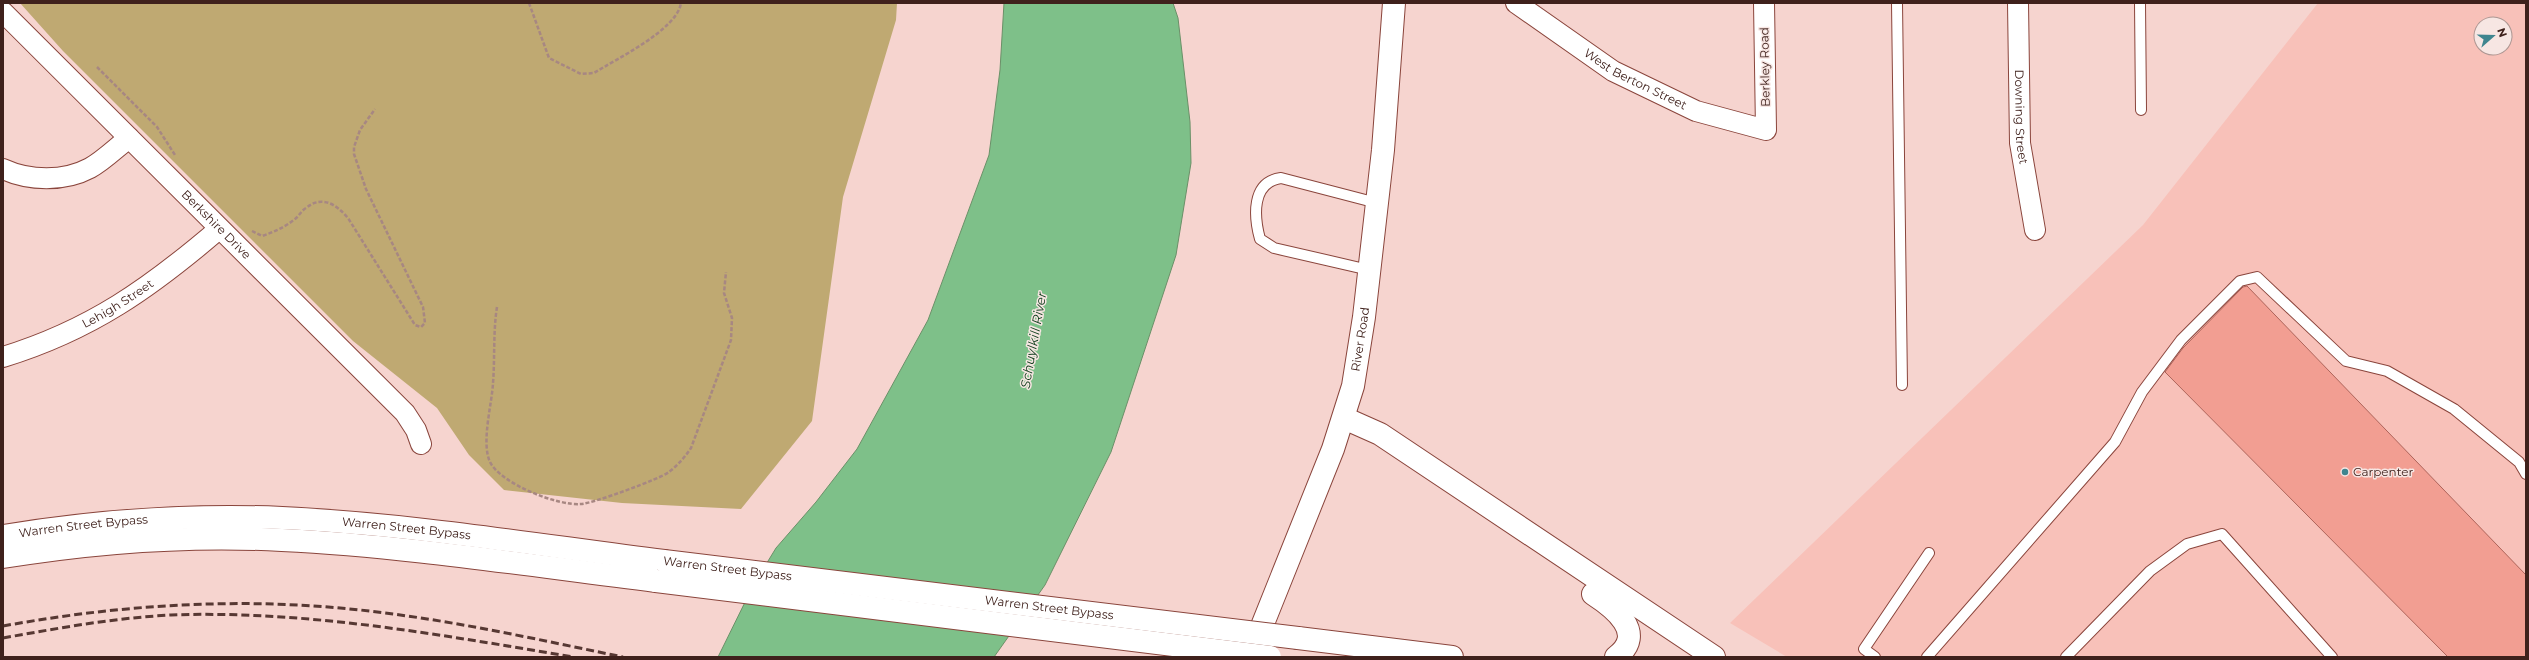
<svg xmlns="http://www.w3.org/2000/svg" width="2529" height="660" font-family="Montserrat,sans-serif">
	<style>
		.built { fill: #f8c1b9; fill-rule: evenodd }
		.green { fill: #bfa972 }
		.water { fill: #7ec089; stroke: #6b9068 }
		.building { fill: #f29e92; stroke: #ad645a }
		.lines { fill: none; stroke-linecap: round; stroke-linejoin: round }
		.lane-casing { stroke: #8a453c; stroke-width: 12 }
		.street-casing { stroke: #8a453c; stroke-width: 22 }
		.secondary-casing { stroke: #8a453c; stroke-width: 24 }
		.highway-casing { stroke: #8a453c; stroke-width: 24 }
		.path { stroke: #a78782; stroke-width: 2.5; stroke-dasharray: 4 2; stroke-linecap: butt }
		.lane { stroke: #fff; stroke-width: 10 }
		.street { stroke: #fff; stroke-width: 20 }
		.secondary { stroke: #fff; stroke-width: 22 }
		.highway { stroke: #fff; stroke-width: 22 }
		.rail { stroke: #573833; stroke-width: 3; stroke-dasharray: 8 4; stroke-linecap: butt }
		.highway-bridge-casing { stroke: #8a453c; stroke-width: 24; stroke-linecap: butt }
		.highway-bridge { stroke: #fff; stroke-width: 22 }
		.poi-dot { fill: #3f858f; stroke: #f7e6e3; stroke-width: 1.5 }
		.labels { text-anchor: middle; stroke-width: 3; stroke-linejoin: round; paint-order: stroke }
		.street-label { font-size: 12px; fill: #3f211c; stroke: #f7e6e3 }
		.poi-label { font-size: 12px; fill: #3f211c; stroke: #f7e6e3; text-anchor: start }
		.water-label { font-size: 13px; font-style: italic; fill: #0d3d1a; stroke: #f7e6e3 }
	</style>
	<rect width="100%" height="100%" fill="#f6d4cf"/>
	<path class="built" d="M2318,3h208v654h-739l-57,-34 413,-398zM2481,24h24v24h-24z"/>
	<path class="green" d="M20,3h877l-1,17 -53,177 -31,224 -71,88 -119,-6 -118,-13 -35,-35 -32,-47 -84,-67 -290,-290z"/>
	<path class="water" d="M1004,3h169l5,15 12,104 1,41 -15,92 -65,197 -66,133 -51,72h-276l36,-73 22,-36 40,-46 41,-53 71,-129 61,-165 11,-85z"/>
	<path class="building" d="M2247,286l279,289v82h-78l-283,-285 18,-24 60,-61z"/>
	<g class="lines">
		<defs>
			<g id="lane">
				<path d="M1897,3l5,382"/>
				<path d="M2140,3l1,107"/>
				<path d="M1369,270l-95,-22 -14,-9c-6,-22 -9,-57 21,-61l96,25"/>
				<path d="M1875,657l-11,-8 65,-96"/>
				<path d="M1927,657l188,-215 27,-50 39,-52 59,-59 17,-4 89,84 41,10 67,38 65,53 7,12"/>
				<path d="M2066,657l84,-86 37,-27 35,-10 110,123"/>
			</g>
			<g id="street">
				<path id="s1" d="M1516,3l97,68 83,40 70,19 -2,-127"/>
				<path id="s2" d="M2018,3l2,140 15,87"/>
				<path id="s3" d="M3,12l402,401 11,17 5,14"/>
				<path d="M3,169c26,12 61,13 87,-1 13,-7 26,-20 39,-30"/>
				<path id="s4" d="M3,357c88,-27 147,-69 216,-128"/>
			</g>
			<g id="secondary">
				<path id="s5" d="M1252,651l81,-202 20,-63 11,-69 19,-167 11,-147"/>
			</g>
			<g id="highway">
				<path d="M1344,418l36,16 334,223"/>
				<path id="s6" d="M3,536c92,-15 186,-22 279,-18 128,6 255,27 382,43"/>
				<path d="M3,557c92,-15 186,-22 279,-17 125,6 250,26 374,41"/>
				<path d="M1593,594c20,13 55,39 23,63"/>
				<path d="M1298,638l154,19"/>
			</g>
		</defs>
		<use href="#lane" class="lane-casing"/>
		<use href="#street" class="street-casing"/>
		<use href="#secondary" class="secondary-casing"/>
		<use href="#highway" class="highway-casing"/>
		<g class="path">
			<path d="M529,3l20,55 32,16 13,-1c22,-14 83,-43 87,-70"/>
			<path d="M97,67l60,60 18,28"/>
			<path d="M252,231l10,5c12,-4 23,-9 33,-17 4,-3 6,-8 11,-11 16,-13 30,-4 42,10l67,107 6,2 4,-4 -2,-16 -57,-118 -12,-35v-7l6,-17 15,-21"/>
			<path d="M497,307c-4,25 -2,51 -4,76 -1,21 -12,59 -3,79 11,22 68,44 91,42 10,0 79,-25 88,-32 9,-7 16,-15 22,-24l40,-108 1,-22 -8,-25 2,-21"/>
		</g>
		<use href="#lane" class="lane"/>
		<use href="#street" class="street"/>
		<use href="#secondary" class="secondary"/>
		<use href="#highway" class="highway"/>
		<g class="rail">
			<path d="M3,626c127,-23 254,-30 382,-13 80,10 160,28 238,44"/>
			<path d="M3,638c56,-10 111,-20 168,-23 136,-5 269,20 403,42"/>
		</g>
		<defs>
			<g id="highway-bridge">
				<path id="s7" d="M664,561l634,77"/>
				<path d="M656,581l614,76"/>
			</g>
		</defs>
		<use href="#highway-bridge" class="highway-bridge-casing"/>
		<use href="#highway-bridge" class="highway-bridge"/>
	</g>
	<circle class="poi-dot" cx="2345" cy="472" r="4"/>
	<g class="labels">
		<g class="street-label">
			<text transform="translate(1765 67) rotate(-91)" y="4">Berkley Road</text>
			<text dy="4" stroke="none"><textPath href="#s1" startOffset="142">West Berton Street</textPath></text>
			<text dy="4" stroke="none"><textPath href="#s2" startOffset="114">Downing Street</textPath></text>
			<text dy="4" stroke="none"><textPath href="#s3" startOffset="301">Berkshire Drive</textPath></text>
			<text dy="4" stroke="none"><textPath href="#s4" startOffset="127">Lehigh Street</textPath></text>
			<text dy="4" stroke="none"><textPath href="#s5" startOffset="331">River Road</textPath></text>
			<text dy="4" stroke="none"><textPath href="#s6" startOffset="81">Warren Street Bypass</textPath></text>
			<text dy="4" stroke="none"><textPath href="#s6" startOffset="405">Warren Street Bypass</textPath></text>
			<text dy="4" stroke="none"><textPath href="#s7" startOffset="64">Warren Street Bypass</textPath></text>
			<text dy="4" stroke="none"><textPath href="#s7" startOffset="388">Warren Street Bypass</textPath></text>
		</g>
		<g class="poi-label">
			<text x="2353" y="476">Carpenter</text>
		</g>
		<g class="water-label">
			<text transform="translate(1033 340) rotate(-80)" y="5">Schuylkill River</text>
		</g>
	</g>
	<rect width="2529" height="660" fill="none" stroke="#3f211c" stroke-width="8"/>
	<g transform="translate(2493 36) rotate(70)"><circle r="19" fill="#f7e6e3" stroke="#ad9793"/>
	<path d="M0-3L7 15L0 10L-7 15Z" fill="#3f858f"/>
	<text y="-6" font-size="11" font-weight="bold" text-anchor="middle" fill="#3f211c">N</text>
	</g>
</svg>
